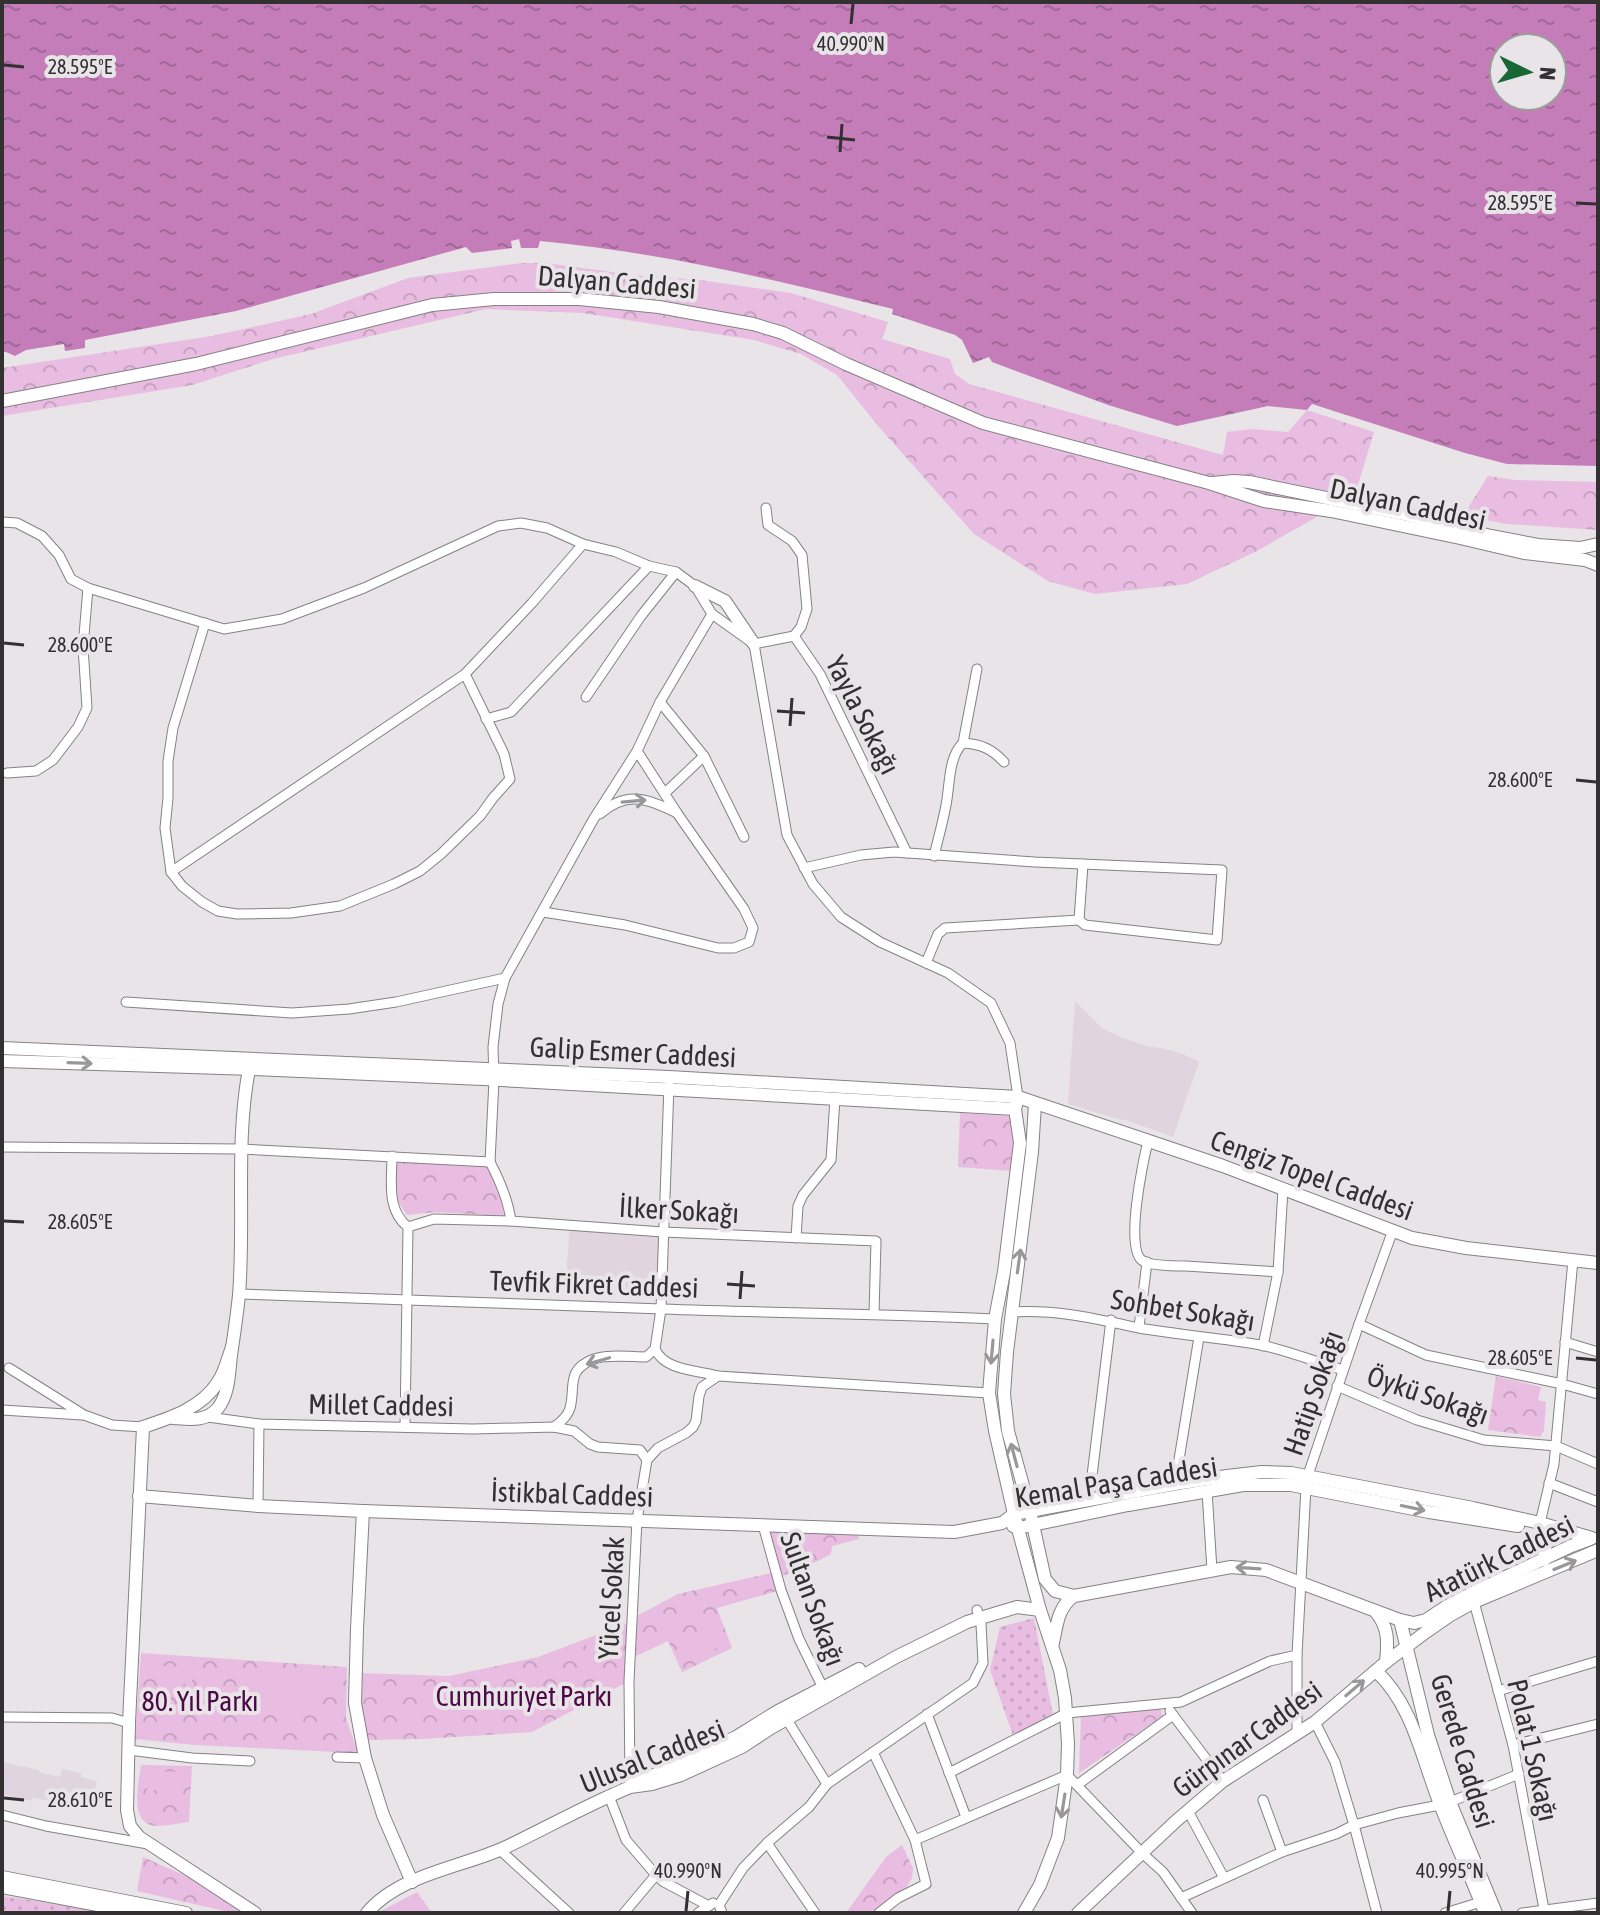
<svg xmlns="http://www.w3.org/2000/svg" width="1600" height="1915" font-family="'Asap Condensed',sans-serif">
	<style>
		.built { fill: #e0d5de }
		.grass { fill: url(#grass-dots) }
		.park { fill: url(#park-crowns) }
		.garden { fill: #e9bce1 }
		.water { fill: url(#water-ripples); fill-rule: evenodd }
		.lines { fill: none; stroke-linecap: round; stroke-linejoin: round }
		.street-casing { stroke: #858184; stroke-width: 11 }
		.secondary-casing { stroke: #858184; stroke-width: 14 }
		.street { stroke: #fff; stroke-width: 9 }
		.secondary { stroke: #fff; stroke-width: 12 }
		.oneway { stroke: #989898 }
		.ticks { fill: none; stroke: #323031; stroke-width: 3 }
		.labels { text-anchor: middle; stroke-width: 8; stroke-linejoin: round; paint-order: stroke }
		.street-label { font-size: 28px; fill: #323031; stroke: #e8e4e7 }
		.park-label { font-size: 28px; fill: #4b0946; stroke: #e8e4e7 }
		.ticks-label { font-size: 20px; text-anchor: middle; fill: #323031; stroke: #e8e4e7; stroke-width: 8; stroke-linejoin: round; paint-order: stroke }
	</style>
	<defs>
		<pattern id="grass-dots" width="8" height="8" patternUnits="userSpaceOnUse" patternTransform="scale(2)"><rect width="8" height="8" fill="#e9bce1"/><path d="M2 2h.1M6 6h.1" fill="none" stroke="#c8a2c2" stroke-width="1.8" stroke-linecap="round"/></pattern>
		<pattern id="park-crowns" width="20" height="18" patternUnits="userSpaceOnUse" patternTransform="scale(2)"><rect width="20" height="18" fill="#e9bce1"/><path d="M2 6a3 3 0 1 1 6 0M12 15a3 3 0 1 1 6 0" fill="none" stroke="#c8a2c2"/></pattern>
		<pattern id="water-ripples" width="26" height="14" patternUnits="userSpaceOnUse" patternTransform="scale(2)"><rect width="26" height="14" fill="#c47db9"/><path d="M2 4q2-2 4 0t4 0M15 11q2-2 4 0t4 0" fill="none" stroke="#a06797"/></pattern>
	</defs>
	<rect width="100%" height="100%" fill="#e8e4e7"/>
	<g class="built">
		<path d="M1075,1001l27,27 18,9 29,10 12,1 22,6 16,8 -26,75 -50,-18 -2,1 -53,-16z"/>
		<path d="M570,1225l93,7 -1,64 -97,-4z"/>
		<path d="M2,1762l37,8v2l21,5 2,-8 19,4v4l14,4 2,2 -5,23 -5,3 -14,-3 -1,4 -18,-5 1,-3 -22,-4 -2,3 -29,-7z"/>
	</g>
	<g class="grass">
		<path d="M1034,1618l19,97 -40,20 -23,-65 10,-43z"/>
		<path d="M2,1896l15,2 92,15h-107z"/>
	</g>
	<g class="park">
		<path d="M522,263h24l87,12 67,5 91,13 97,29 -6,17 68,20 5,15 14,10 254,71 4,-23 24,-3 37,3 19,-22 67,22 -17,56 -42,30 -58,33 -70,33 -92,10 -47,-13 -74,-47 -95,-107 -42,-52 -36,-21 -47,-14 -171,-27 -97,-4 -213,50 -81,26 -190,31v-48l210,-32 99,-22 97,-36z"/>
		<path d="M1488,476l27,4 83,2v48l-91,-6 -44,-8z"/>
		<path d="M960,1113l51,3 4,18 -3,37 -54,-4z"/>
		<path d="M402,1162l85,3 14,36 3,15 -69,-4 -28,3 -12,-18 1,-33z"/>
		<path d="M1496,1376l45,11 -3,13 8,2 -2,28 -4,7 -52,-7z"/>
		<path d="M770,1527l88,2 1,10 -27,7 -1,8 -33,17 -21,6 4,13 -64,18 15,40 -50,24 -14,-31 -36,17 -3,23 -97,51 -109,7 -61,1 -6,-67 93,3 89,-19 95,-36v-3l45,-24 97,-22 -10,-38z"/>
		<path d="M141,1653l206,14 -1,51 12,35 -163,-8 -60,-6z"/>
		<path d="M1159,1706l4,10 -84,57 2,-58z"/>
		<path d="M141,1765l51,1 -3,56c-10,1 -22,4 -33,4 -28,-2 -17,-44 -15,-61z"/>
		<path d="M902,1845l11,23 -1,10 -6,10 -33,25h-27l40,-56z"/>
		<path d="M143,1857l52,23 52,33h-14l-96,-22z"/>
		<path d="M417,1892l15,21h-51v-2z"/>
	</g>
	<g class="garden">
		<path d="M714,1628l8,18 -30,13 -8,-18z"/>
		<path d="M616,1632l7,17 -31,12 -7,-17z"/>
		<path d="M159,1666l33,1v17l-34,-1z"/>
		<path d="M255,1675l68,3v38l-70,-3z"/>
		<path d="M148,1771l35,1v19l-36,-1z"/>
	</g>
	<path class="water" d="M2,2h1596v464l-91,-2 -42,-11 -153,-49 -5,6 -39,-4 -91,20 -69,-21 -116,-43 -3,-5 -16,6 -11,-23 -7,-5 -63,-21 1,-5c-117,-29 -233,-57 -353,-68l-2,7h-17l-2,-9 -8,2 1,7 -40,5 -6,-6 -230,64 -151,29v8l-20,3 -1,-7 -38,6 -11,6 -9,-4h-4zM1504,48h48v48h-48z"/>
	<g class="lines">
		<defs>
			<g id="street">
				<path d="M766,508l2,17 24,16 10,14 5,54 -6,18 -7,9"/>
				<path d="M2,522l15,1 25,13 17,19 12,24 17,9 136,41 58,-10 82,-31 134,-62 23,-3 26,5 36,16 33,8 33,14 27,6 19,14 17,28 42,30 33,191 26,49 28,33 39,25 68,31 43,30 19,40 8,54"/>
				<path d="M205,623l-32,105 -5,33v37l-3,30 6,44 11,14 20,16 16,9 19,3 54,-1 49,-7 54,-22 26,-13 21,-17 39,-38 13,-18 17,-19 -6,-25 -39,-80 67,-71 51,-59"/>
				<path d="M754,644l40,-8 26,38 87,179"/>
				<path d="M586,697l55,-81 35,-44"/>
				<path d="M660,702l44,54 40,81"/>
				<path d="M486,719l25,-7 138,-146"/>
				<path d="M963,743l14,-74"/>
				<path d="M7,773l29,-2 17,-11 25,-33 9,-19 -4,-61 5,-59"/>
				<path d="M665,793l39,-37"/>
				<path d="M600,814c27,-24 49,-15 77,-1"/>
				<path d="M934,856c4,-17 9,-34 12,-51 4,-19 2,-48 17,-62 18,1 29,6 41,19"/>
				<path d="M804,868l57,-13 33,-3 141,10 187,8 -5,70 -132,-15 -6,-5 -134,8 -7,6 -12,29"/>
				<path d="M171,872l294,-198"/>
				<path d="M543,912l82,13 93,23h16l15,-6 4,-14 -9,-19 -67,-96 -40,-62"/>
				<path d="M1079,920l4,-56"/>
				<path d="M126,1002l166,11 57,-4 47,-7 109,-24"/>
				<path d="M1148,1142c-5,18 -24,110 -5,119 9,5 32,5 43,5 30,2 61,4 92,6"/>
				<path d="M2,1147l239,2 249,13 4,-82 -1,-33 5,-43 7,-26 88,-158 44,-69 23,-49 52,-88"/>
				<path d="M392,1156c0,25 -6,54 16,71l-3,200"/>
				<path d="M490,1162c10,19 18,37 21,59"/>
				<path d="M408,1227l26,-8 77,2 152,11 213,9 -2,73"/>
				<path d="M1393,1230l-34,94 67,31 136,29 36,10"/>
				<path d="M796,1238l2,-32 5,-11 28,-35 4,-62"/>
				<path d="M239,1294c141,4 282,11 423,15 111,4 222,5 333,10"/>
				<path d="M1012,1312c44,-3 85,7 127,16 41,7 82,10 122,17 28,6 55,17 82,25"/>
				<path d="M1139,1327l8,-65"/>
				<path d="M1565,1342l33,10"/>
				<path d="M1263,1346l15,-74 5,-83"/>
				<path d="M655,1349l6,-40 8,-224"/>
				<path d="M9,1368l75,47 28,10 31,2"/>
				<path d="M1337,1386l80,34 67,20 72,6 42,18"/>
				<path d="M2,1410l80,5"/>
				<path d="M208,1417l51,7 214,5 81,-2 20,4 16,13 8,3 42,3 7,10"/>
				<path d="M554,1427c7,-5 14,-11 16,-19 6,-21 -5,-38 24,-49 13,-5 38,-2 52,-2l9,-8c10,22 42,21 63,27l271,17"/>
				<path d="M1308,1475l51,-151"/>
				<path d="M1549,1483l49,19"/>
				<path d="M1175,1484l24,-147"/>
				<path d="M1207,1491l5,79"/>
				<path d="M1089,1500l22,-180"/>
				<path d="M258,1506l1,-82"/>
				<path d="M1540,1523l14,-59 19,-204"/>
				<path d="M763,1525l18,65 18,49 25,51"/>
				<path d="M1474,1602l39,143 31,164"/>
				<path d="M1498,1691l100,-30"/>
				<path d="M1170,1711l53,70"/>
				<path d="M927,1714l39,103"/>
				<path d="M784,1715l43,69"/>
				<path d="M2,1717l110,1 17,5"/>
				<path d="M1315,1722l20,40 19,63 23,88"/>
				<path d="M1297,1733v-78l9,-168"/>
				<path d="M1513,1745l85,-21"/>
				<path d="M129,1750l63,8 58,3"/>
				<path d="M873,1752l42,88 11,44 -28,14 -19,15"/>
				<path d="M337,1757l28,1"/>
				<path d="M949,1773l118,-60 114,-11 89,-41 27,-6"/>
				<path d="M1077,1785l96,-70"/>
				<path d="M630,1787l-1,-106 8,-161 10,-60 11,-12 28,-15 7,-6 3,-6 3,-25 3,-9 16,-11"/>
				<path d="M609,1796l17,44 30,35 8,7 45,24"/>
				<path d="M1263,1800l19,52"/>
				<path d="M1450,1802l69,-28"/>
				<path d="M1188,1811l36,67"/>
				<path d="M2,1815l44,11 102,18"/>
				<path d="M915,1840l152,-65 75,78 21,19 29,41"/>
				<path d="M767,1843l48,70"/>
				<path d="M500,1850l69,63"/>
				<path d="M1181,1898l101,-46 54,-18 18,-9 44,-12 42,-8"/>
				<path d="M624,1913l32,-38"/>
				<path d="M698,1913l15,-10"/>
				<path d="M722,1913l-3,-8 24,-37 24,-25 42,-36 18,-23 146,-101 10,-20 -2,-39 -4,-14"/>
				<path d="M1445,1913l36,-11"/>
				<path d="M1522,1913l76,-10"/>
			</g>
			<g id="secondary">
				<path d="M2,401l194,-37 236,-59 62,-6h85l80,8 94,17 30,9 63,31 137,59 226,60 55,18 67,10 129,27 64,15 61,7 13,5"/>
				<path d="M1212,483l22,-2 15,1 155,32 87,22 47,9 42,3 18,-4"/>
				<path d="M695,586l30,15 29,43"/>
				<path d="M2,1048l667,29 349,20 205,69 189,72 54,10 132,15"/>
				<path d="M2,1061l251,8 3,-2"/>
				<path d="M253,1069l230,10 532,30"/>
				<path d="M1018,1097l-3,12 5,34 -16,129 -9,47 -6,74 6,38 19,83 26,96 20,60 5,28 3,46 -1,31 -9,63 -18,47 -16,28"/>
				<path d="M1035,1104l-3,48 -25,200 -3,42 4,37 22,80 15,68 10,12 19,5"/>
				<path d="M232,1347c-4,11 -7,25 -14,35 -16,26 -48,36 -75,45l-14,296 -2,87 3,16 9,11 116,76"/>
				<path d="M173,1418c16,1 34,4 45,-10 11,-14 11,-35 13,-53 3,-20 6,-40 8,-60 6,-76 -4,-152 10,-226"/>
				<path d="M139,1496l119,10 105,5 591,21 48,-9 12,-9 161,-30 52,-8 35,-4 29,1 182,35 67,15 52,15"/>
				<path d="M363,1511l-6,118 -2,74 10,55 18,57 29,67"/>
				<path d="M1540,1523l7,8 -3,29"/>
				<path d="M1013,1526l5,2 110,-23 115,-20h48l138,27 89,14"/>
				<path d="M1375,1611c14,16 13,31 11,51"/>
				<path d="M1400,1620l28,115 22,67 46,111"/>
				<path d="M1053,1643c4,-19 5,-36 21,-47l157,-29 35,3 134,50 14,3 12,-3 21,-14 25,-13 99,-47 19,-7"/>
				<path d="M1376,1671c37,34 46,88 64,133 14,37 31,72 45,109"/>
				<path d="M637,1783l99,-46 42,-26 81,-42"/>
				<path d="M2,1877l184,36"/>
				<path d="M2,1887l138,26"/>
				<path d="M367,1913c31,-38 95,-46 137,-65 42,-20 83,-43 126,-61l22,-3 29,-9 61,-28 29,-19 125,-71 71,-35 50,-15 23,3"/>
				<path d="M1078,1913l98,-92 47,-40 92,-59 71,-60 40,-30 23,-16 25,-14 124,-52"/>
			</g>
		</defs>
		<use href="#street" class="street-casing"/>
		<use href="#secondary" class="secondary-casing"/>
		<use href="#street" class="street"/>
		<use href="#secondary" class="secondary"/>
	</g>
	<defs><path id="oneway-shaft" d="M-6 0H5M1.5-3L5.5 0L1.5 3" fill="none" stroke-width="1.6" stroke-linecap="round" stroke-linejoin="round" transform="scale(2)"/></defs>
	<g class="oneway">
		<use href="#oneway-shaft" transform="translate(634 801) rotate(-5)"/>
		<use href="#oneway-shaft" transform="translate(80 1063) rotate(2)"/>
		<use href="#oneway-shaft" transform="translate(1019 1261) rotate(-82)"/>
		<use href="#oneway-shaft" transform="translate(992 1352) rotate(95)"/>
		<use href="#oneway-shaft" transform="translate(598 1361) rotate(164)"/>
		<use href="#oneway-shaft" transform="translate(1014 1455) rotate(-105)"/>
		<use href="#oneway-shaft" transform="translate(1413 1508) rotate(12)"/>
		<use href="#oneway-shaft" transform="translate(1565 1565) rotate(-22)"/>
		<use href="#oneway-shaft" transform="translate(1248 1568) rotate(-176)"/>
		<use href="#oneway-shaft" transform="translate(1355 1688) rotate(-40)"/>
		<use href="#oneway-shaft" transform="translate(1063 1806) rotate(99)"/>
	</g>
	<path class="ticks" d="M851,24l2,-20M4,65l20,2M827,137l28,3M840,152l2,-28M1576,203l20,1M4,643l20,2M777,711l28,2M790,726l2,-28M1576,780l20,2M4,1221l20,1M727,1284l28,2M740,1299l2,-28M1576,1358l20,2M4,1798l20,2M686,1911l2,-20M1448,1911l2,-20"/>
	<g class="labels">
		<g class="street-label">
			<text transform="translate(617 282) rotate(5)" y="10">Dalyan Caddesi</text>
			<text transform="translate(1408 504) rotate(12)" y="10">Dalyan Caddesi</text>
			<text transform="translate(863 715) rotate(63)" y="10">Yayla Sokağı</text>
			<text transform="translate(633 1052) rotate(3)" y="10">Galip Esmer Caddesi</text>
			<text transform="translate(1312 1175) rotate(20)" y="10">Cengiz Topel Caddesi</text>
			<text transform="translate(679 1210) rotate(3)" y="10">İlker Sokağı</text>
			<text transform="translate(594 1284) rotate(2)" y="10">Tevfik Fikret Caddesi</text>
			<text transform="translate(1183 1310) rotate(9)" y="10">Sohbet Sokağı</text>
			<text transform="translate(1313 1393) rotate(-71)" y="10">Hatip Sokağı</text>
			<text transform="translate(1428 1395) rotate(19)" y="10">Öykü Sokağı</text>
			<text transform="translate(381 1405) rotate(1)" y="10">Millet Caddesi</text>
			<text transform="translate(1116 1482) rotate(-9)" y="10">Kemal Paşa Caddesi</text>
			<text transform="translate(572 1494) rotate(2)" y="10">İstikbal Caddesi</text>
			<text transform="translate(1499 1558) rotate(-26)" y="10">Atatürk Caddesi</text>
			<text transform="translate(611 1598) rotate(-87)" y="10">Yücel Sokak</text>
			<text transform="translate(813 1599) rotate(70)" y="10">Sultan Sokağı</text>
			<text transform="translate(1247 1739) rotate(-36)" y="10">Gürpınar Caddesi</text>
			<text transform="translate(1533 1750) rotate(77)" y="10">Polat 1 Sokağı</text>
			<text transform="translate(1463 1751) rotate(73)" y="10">Gerede Caddesi</text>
			<text transform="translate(652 1756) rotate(-22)" y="10">Ulusal Caddesi</text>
		</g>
		<g class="park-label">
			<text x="524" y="1706">Cumhuriyet Parkı</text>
			<text x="200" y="1711">80. Yıl Parkı</text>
		</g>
	</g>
	<g class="ticks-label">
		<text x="851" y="51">40.990°N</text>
		<text x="80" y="74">28.595°E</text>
		<text x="1520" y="210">28.595°E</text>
		<text x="80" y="652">28.600°E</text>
		<text x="1520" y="787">28.600°E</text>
		<text x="80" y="1229">28.605°E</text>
		<text x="1520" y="1365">28.605°E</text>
		<text x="80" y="1807">28.610°E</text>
		<text x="688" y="1878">40.990°N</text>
		<text x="1450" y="1878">40.995°N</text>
	</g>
	<rect width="1600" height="1915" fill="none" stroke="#323031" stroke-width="8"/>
	<g transform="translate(1528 72) rotate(95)"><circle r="38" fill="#e8e4e7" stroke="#9f9c9e" stroke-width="2"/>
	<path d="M0-6L14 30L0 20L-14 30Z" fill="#1a6736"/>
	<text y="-12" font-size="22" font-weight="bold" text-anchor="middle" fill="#323031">N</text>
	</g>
</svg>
